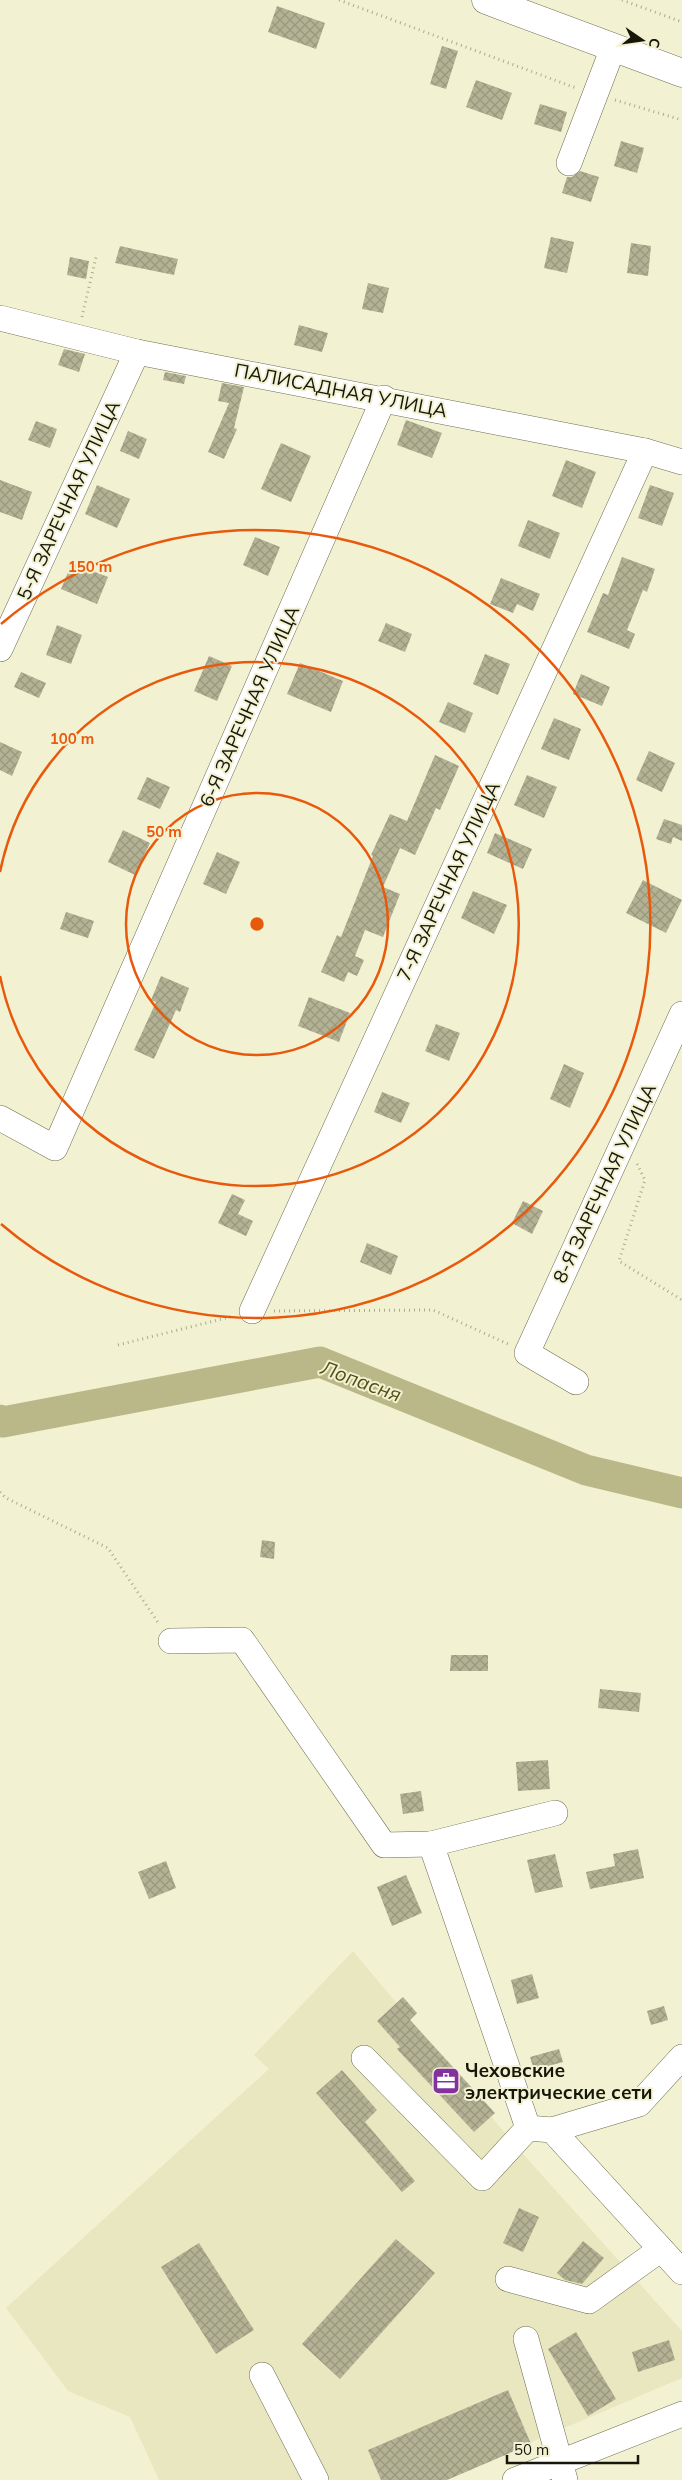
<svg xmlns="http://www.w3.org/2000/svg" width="682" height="2480" font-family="Mulish,sans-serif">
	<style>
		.built { fill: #e8e7c0 }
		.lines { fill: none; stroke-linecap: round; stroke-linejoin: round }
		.river { stroke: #bab888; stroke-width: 31 }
		.building { fill: url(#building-cross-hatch) }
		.minor-casing { stroke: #6e6d51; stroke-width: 26 }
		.major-casing { stroke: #6e6d51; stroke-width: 29 }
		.path { stroke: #abab92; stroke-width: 3; stroke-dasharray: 1 4; stroke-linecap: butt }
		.minor { stroke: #fff; stroke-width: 25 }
		.major { stroke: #fff; stroke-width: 28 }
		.ring { fill: none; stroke: #e8590c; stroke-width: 2.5 }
		.labels { text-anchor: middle; stroke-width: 4; stroke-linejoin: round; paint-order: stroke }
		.street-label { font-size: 19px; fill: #16160b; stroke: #f2f2d2 }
		.poi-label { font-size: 19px; font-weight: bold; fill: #16160b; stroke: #f2f2d2; text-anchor: start }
		.water-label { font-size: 20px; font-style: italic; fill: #524e16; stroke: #f2f2d2 }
		.centre { fill: #e8590c; stroke: #f2f2d2; stroke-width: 2.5 }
		.ring-label { font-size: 15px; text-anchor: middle; font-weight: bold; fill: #e8590c; stroke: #f2f2d2; stroke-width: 4; stroke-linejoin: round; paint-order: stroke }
	</style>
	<defs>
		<pattern id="building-cross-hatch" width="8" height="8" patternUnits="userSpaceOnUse" patternTransform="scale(1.25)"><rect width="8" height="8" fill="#b3b294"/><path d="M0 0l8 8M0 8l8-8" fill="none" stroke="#99987e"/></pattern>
	</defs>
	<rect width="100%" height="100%" fill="#f2f2d2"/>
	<path class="built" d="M353,1951l162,194 167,186v47l-240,102h-283l-29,-63 -62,-26 -62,-83 263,-239 -15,-14z"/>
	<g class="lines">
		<path class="river" d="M0,1420l3,2 317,-60 266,108 96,23"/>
	</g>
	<g class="building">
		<path d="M277,6l48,17 -9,26 -48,-17z"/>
		<path d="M442,46l16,5 -12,38 -16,-5z"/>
		<path d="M476,80l36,13 -10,27 -36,-13z"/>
		<path d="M540,104l27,8 -6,20 -27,-8z"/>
		<path d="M621,141l23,7 -7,25 -23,-7z"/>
		<path d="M580,171l19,6 -8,25 -29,-9 5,-16h5z"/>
		<path d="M551,237l23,5 -7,31 -23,-5z"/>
		<path d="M631,243l20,3 -3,30 -21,-3z"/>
		<path d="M120,246l58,13 -4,16 -59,-12z"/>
		<path d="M70,257l19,4 -3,18 -19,-4z"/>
		<path d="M368,283l21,5 -6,25 -21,-4z"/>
		<path d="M299,325l29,8 -6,19 -28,-7z"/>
		<path d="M64,349l21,5 -6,18 -21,-7z"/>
		<path d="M165,372l21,4 -2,8 -21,-4z"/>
		<path d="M222,383l22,4 -10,41 3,1 -13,30 -16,-7 21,-49 -11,-2z"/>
		<path d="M406,420l36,13 -10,25 -35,-13z"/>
		<path d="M36,421l21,8 -7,19 -22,-8z"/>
		<path d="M128,431l19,8 -8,20 -19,-8z"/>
		<path d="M281,443l30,13 -20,46 -30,-13z"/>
		<path d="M566,460l30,12 -14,36 -30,-12z"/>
		<path d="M0,480l32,12 -10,28 -22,-8z"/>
		<path d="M97,485l33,14 -13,29 -32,-14z"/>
		<path d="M650,485l24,8 -12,33 -24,-8z"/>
		<path d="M528,520l32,13 -10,26 -32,-13z"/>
		<path d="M255,537l25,10 -12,29 -25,-11z"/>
		<path d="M622,557l33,12 -8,23 -4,-2 -16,40 8,4 -6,15 -42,-17 16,-39 5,2z"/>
		<path d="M72,563l36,14 -11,27 -36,-15z"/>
		<path d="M501,578l39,16 -7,17 -16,-7 -4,9 -23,-9z"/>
		<path d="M386,623l26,11 -7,18 -27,-11z"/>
		<path d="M57,625l25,10 -11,29 -25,-9z"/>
		<path d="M485,654l25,10 -12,31 -25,-11z"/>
		<path d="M209,656l23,10 -15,35 -23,-10z"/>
		<path d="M300,663l43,18 -12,31 -44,-18z"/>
		<path d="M21,672l25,11 -7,15 -25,-11z"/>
		<path d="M581,674l29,13 -8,19 -29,-12z"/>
		<path d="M448,702l25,11 -8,20 -26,-11z"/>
		<path d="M554,718l27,11 -12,31 -28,-11z"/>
		<path d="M0,742l22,10 -10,24 -12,-6z"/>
		<path d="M649,751l26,12 -13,29 -26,-12z"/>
		<path d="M435,755l24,11 -19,44 -4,-2 -21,47 -15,-7 -17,39 17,7 -17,43 -18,-7 -10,26 9,4 -7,16 -9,-4 -4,10 -23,-10 16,-37 4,2 32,-81 -2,-1 19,-41 17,7z"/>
		<path d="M527,775l30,12 -13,31 -30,-13z"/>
		<path d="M147,777l23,10 -10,22 -23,-10z"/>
		<path d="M664,819l18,6v16l-9,-4 -2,7 -15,-5z"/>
		<path d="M123,830l27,13 -15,32 -27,-13z"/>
		<path d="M495,833l37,16 -9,20 -36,-16z"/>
		<path d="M217,852l23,10 -14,32 -23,-10z"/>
		<path d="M643,880l39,20 -16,33 -40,-20z"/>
		<path d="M473,891l34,14 -13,29 -33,-16z"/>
		<path d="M66,912l28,9 -6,17 -28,-9z"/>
		<path d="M161,976l28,12 -9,24 -4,-2 -22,49 -20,-9 22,-48 -5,-2z"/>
		<path d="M309,997l41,16 -11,29 -41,-16z"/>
		<path d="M436,1024l24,9 -11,28 -24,-10z"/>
		<path d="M564,1064l20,9 -14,35 -20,-9z"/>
		<path d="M382,1092l28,11 -9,20 -27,-11z"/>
		<path d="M232,1194l13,6 -7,14 15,7 -7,15 -28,-13z"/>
		<path d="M523,1201l20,10 -11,23 -20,-11z"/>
		<path d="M367,1243l31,13 -7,19 -31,-13z"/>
		<path d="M262,1540l13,2 -1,17 -14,-2z"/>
		<path d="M451,1655h37v16h-38z"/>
		<path d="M600,1689l41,4 -2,19 -41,-4z"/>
		<path d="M548,1760l2,29 -32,2 -2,-29z"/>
		<path d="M421,1791l3,20 -21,3 -3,-20z"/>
		<path d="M638,1849l6,29 -54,11 -4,-17 29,-6 -2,-12z"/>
		<path d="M555,1854l8,33 -28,6 -8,-33z"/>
		<path d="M166,1861l10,27 -27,11 -11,-27z"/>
		<path d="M406,1875l16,38 -30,13 -15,-39z"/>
		<path d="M532,1974l7,24 -22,6 -6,-24z"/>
		<path d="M403,1997l14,16 -7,7 85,93 -21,19 -77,-83 3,-2 -23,-26z"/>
		<path d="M664,2006l4,14 -17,5 -4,-14z"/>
		<path d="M559,2049l4,13 -29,8 -4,-13z"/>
		<path d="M342,2070l35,40 -12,12 50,59 -13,11 -86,-99z"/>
		<path d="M519,2208l20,9 -16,35 -20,-9z"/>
		<path d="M396,2239l39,34 -95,106 -38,-35z"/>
		<path d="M583,2241l21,17 -22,26 -17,-4 -8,-7z"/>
		<path d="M199,2243l55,87 -38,24 -55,-87z"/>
		<path d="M576,2332l40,67 -28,17 -40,-67z"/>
		<path d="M669,2340l6,20 -37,12 -6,-20z"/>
		<path d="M508,2390l23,54 -84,36h-66l-13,-30z"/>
	</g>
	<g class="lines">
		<defs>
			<g id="minor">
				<path d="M569,163l44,-115"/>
				<path d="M0,318l137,34 508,99 37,11"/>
				<path d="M0,649l137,-297"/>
				<path d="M0,1118l55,30 329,-750"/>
				<path d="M252,1311l393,-860"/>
				<path d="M576,1382l-49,-29 155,-339"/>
				<path d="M171,1641l71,-1 142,205 47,-1"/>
				<path d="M364,2058l118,120 46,-50 24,2 130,142"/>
				<path d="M528,2128l-97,-284 124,-31"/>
				<path d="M552,2130l87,-26 43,-47"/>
				<path d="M508,2279l81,22 72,-52"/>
				<path d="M526,2339l39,141"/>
				<path d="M262,2375l54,105"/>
				<path d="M515,2480l167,-66"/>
			</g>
			<path id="major" d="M486,0l196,73"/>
		</defs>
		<use href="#minor" class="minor-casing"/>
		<use href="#major" class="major-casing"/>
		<g class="path">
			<path d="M339,0l237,88"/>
			<path d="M622,0l60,22"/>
			<path d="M615,100l67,20"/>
			<path d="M82,317l14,-60"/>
			<path d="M637,1164l8,16 -26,81 63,39"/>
			<path d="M274,1311l159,-1 75,34"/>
			<path d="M118,1345l116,-29"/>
			<path d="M0,1492l6,6 102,50 51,76"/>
		</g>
		<use href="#minor" class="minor"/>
		<use href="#major" class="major"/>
	</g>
	<g class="ring">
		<circle cx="257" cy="924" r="131"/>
		<path d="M0 872A262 262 0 1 1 0 976"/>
		<path d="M1 624A394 394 0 1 1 1 1224"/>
	</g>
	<defs>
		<symbol id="office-square" viewBox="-11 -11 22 22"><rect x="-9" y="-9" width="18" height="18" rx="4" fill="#8331a0" stroke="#f2f2d2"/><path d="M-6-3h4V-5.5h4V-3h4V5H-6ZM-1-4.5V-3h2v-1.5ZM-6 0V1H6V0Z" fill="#fff"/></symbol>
	</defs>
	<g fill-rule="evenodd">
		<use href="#office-square" x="430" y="2065" width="32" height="32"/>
	</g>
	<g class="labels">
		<g class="street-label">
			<text transform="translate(341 390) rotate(11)" y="7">ПАЛИСАДНАЯ УЛИЦА</text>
			<text transform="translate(68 500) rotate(-65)" y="7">5-Я ЗАРЕЧНАЯ УЛИЦА</text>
			<text transform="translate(249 706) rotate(-66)" y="7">6-Я ЗАРЕЧНАЯ УЛИЦА</text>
			<text transform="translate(448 881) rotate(-65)" y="7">7-Я ЗАРЕЧНАЯ УЛИЦА</text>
			<text transform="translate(604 1183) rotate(-65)" y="7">8-Я ЗАРЕЧНАЯ УЛИЦА</text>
		</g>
		<g class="poi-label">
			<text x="465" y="2077">Чеховские<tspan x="465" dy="22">электрические сети</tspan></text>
		</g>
		<g class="water-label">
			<text transform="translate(361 1381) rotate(20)" y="7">Лопасня</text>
		</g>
	</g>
	<circle cx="257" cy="924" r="8" class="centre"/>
	<g class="ring-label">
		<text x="90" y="572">150 m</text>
		<text x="72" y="744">100 m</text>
		<text x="164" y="837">50 m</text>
	</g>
	<g transform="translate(642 40) rotate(103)" stroke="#f2f2d2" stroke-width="4" paint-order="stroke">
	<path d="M0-4L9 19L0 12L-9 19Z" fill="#16160b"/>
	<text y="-8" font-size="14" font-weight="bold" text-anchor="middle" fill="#16160b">С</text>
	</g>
	<path d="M507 2455v8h131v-8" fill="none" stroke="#16160b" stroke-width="2.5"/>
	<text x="514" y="2455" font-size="15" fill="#16160b" stroke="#f2f2d2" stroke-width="4" paint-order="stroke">50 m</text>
</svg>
